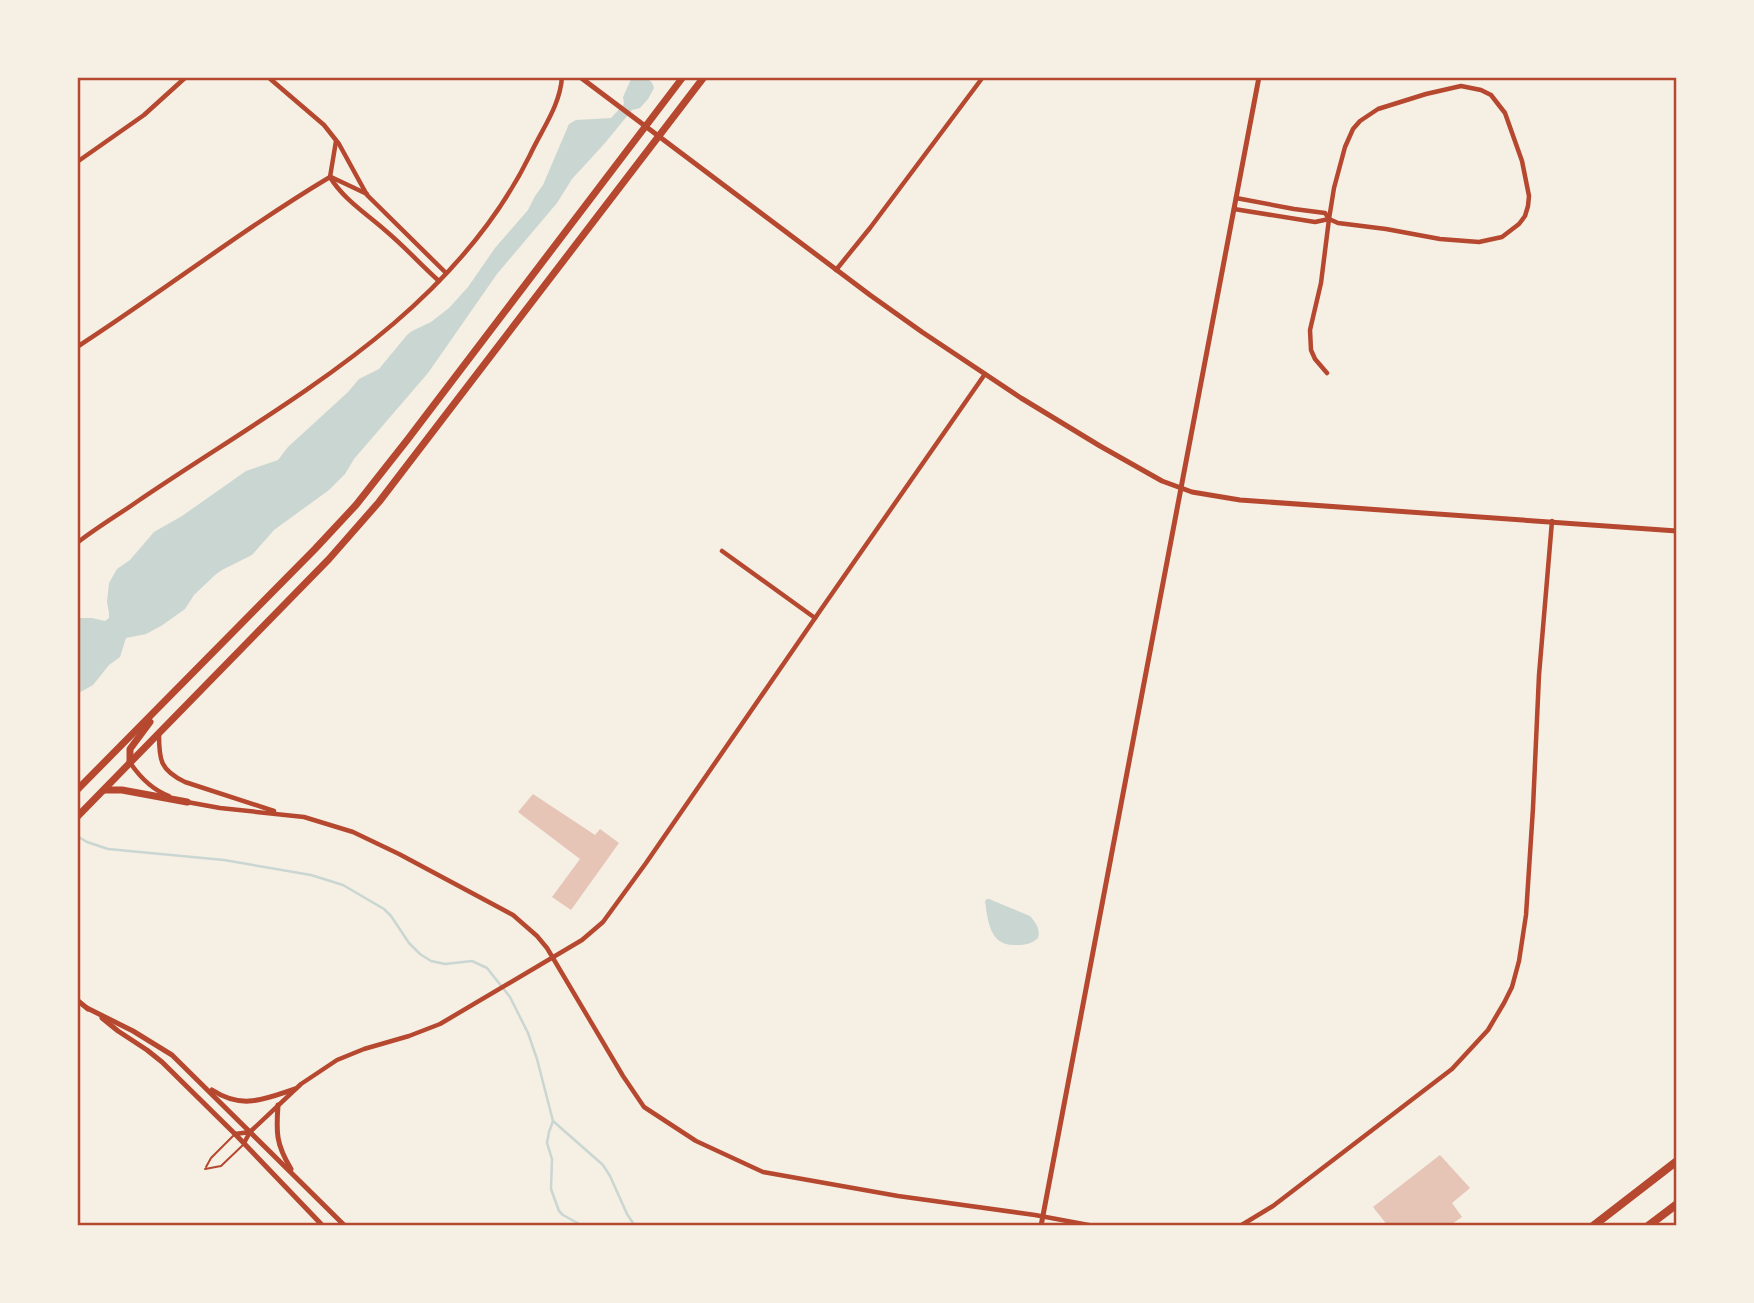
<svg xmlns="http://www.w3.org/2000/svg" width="1754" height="1303" font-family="Roboto,sans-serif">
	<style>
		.water { fill: #c9d6d2 }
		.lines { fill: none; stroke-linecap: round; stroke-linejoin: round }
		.stream { stroke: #c9d6d2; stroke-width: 2.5 }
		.building { fill: #e6c5b7 }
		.service { stroke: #b5482f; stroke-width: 2 }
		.minor { stroke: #b5482f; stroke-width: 4.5 }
		.tertiary { stroke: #b5482f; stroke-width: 5 }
		.trunk { stroke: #b5482f; stroke-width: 7 }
		.motorway { stroke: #b5482f; stroke-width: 8 }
		.neatline { fill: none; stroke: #b5482f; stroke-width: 2.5 }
	</style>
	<rect width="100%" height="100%" fill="#f6efe4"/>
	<g class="water">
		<path d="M632,77c10,0 19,-1 22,11l-6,11 -8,9 -8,2 -27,33 -33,36 -15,24 -60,71 -69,99 -74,86 -9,15 -16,16 -55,40 -22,25 -30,15 -7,5 -21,20 -9,14 -24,17 -15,8 -20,4 -6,19 -11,8 -16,20 -16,9v-76h15l13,3 4,-3v-5l-2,-11 2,-19 8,-14 13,-9 24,-28 28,-16 64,-45 32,-11 10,-13 60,-55 11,-13 20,-10 28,-34 5,-4 19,-9 18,-14 19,-21 27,-39 33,-38 7,-14 8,-11 26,-61 7,-4 35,-2 13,-14 -1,-7z"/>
		<path d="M987,899h2l41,17c5,6 11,13 8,22 -7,6 -12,7 -21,7 -27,2 -29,-23 -32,-44z"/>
	</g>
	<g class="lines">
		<g class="stream">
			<path d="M77,836l10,6 21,7 116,11 87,15 32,10 41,24 7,7 18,27 11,11 11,7 14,3 27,-3 15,7 23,29 18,36 9,26 16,62 50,44 7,11 17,38 8,12"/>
			<path d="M553,1121l-4,11 -2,11 5,16 -1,30 8,22 4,4 20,11"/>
		</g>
	</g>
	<g class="building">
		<path d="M533,794l62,41 5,-6 19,14 -48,67 -19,-13 28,-38 -62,-47z"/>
		<path d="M1440,1155l30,33 -18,15 10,14 -13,9h-61l-15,-19z"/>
	</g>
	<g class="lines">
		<g class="service">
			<path d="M206,1167l5,-9 23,-23"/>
			<path d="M205,1169l16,-3 23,-22"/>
		</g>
		<g class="minor">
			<path d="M268,77l56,48 15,19 28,51 79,78"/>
			<path d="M336,141l-6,36c13,22 37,37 56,54 19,16 35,34 53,50"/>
			<path d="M77,162l67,-47 42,-38"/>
			<path d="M331,177l36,17"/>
			<path d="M1236,198l58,11 31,4 4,6 9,4 48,6 54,10 39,3 23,-5 17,-13 6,-8 3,-10 1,-10 -7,-35 -17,-48 -14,-18 -10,-5 -20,-4 -35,8 -48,15 -18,12 -7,8 -8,18 -11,41 -5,31 -8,64 -11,47 1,20 4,9 12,14"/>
			<path d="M1234,209l81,13 14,-3"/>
			<path d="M836,270l34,-42 113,-151"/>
			<path d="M77,347c85,-55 166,-118 253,-170"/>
			<path d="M77,543c19,-15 41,-28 61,-42 144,-98 312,-183 392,-346 12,-26 30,-49 32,-78"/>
			<path d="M722,551l93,67"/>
			<path d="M159,734c0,26 1,36 26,48l89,29"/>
			<path d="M131,764c9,13 22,26 38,32"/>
			<path d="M187,802l33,6 84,9 49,15 46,22 114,61 24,21 10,12 76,128 21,31 52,34 67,31 135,24 137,19 59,11"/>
			<path d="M250,1132l51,-48 36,-24 27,-11 45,-13 31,-12 142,-84 21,-18 43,-59 176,-255 163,-234"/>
			<path d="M235,1134l15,-2 -6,11"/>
			<path d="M1240,1226l33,-20 179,-137 36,-39 16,-27 8,-16 7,-26 7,-46 7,-107 6,-133 13,-154"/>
		</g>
		<g class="tertiary">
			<path d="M580,77l290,218 52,37 99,66 79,48 62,35 30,11 48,8 437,31"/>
			<path d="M77,1000l11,9"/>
			<path d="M87,1008l46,23 39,24 173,171"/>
			<path d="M102,1018l16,13 29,19 15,12 73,72 88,92"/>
			<path d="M212,1090c31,20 52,9 83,-1"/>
			<path d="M278,1105c-2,28 -2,39 13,64"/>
			<path d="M1041,1226l218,-1149"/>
		</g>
		<g class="trunk">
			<path d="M130,763v-14l20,-27"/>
			<path d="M77,790l238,-241 41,-44 52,-66 275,-362"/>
			<path d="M104,790h18l65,12"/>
			<path d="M77,817l252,-258 50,-57 325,-425"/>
		</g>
		<g class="motorway">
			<path d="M1593,1226l84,-65"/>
			<path d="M1648,1226l29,-22"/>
		</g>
	</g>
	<rect width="1754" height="1303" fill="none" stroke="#f6efe4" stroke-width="158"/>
	<rect x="79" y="79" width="1596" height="1145" class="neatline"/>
</svg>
